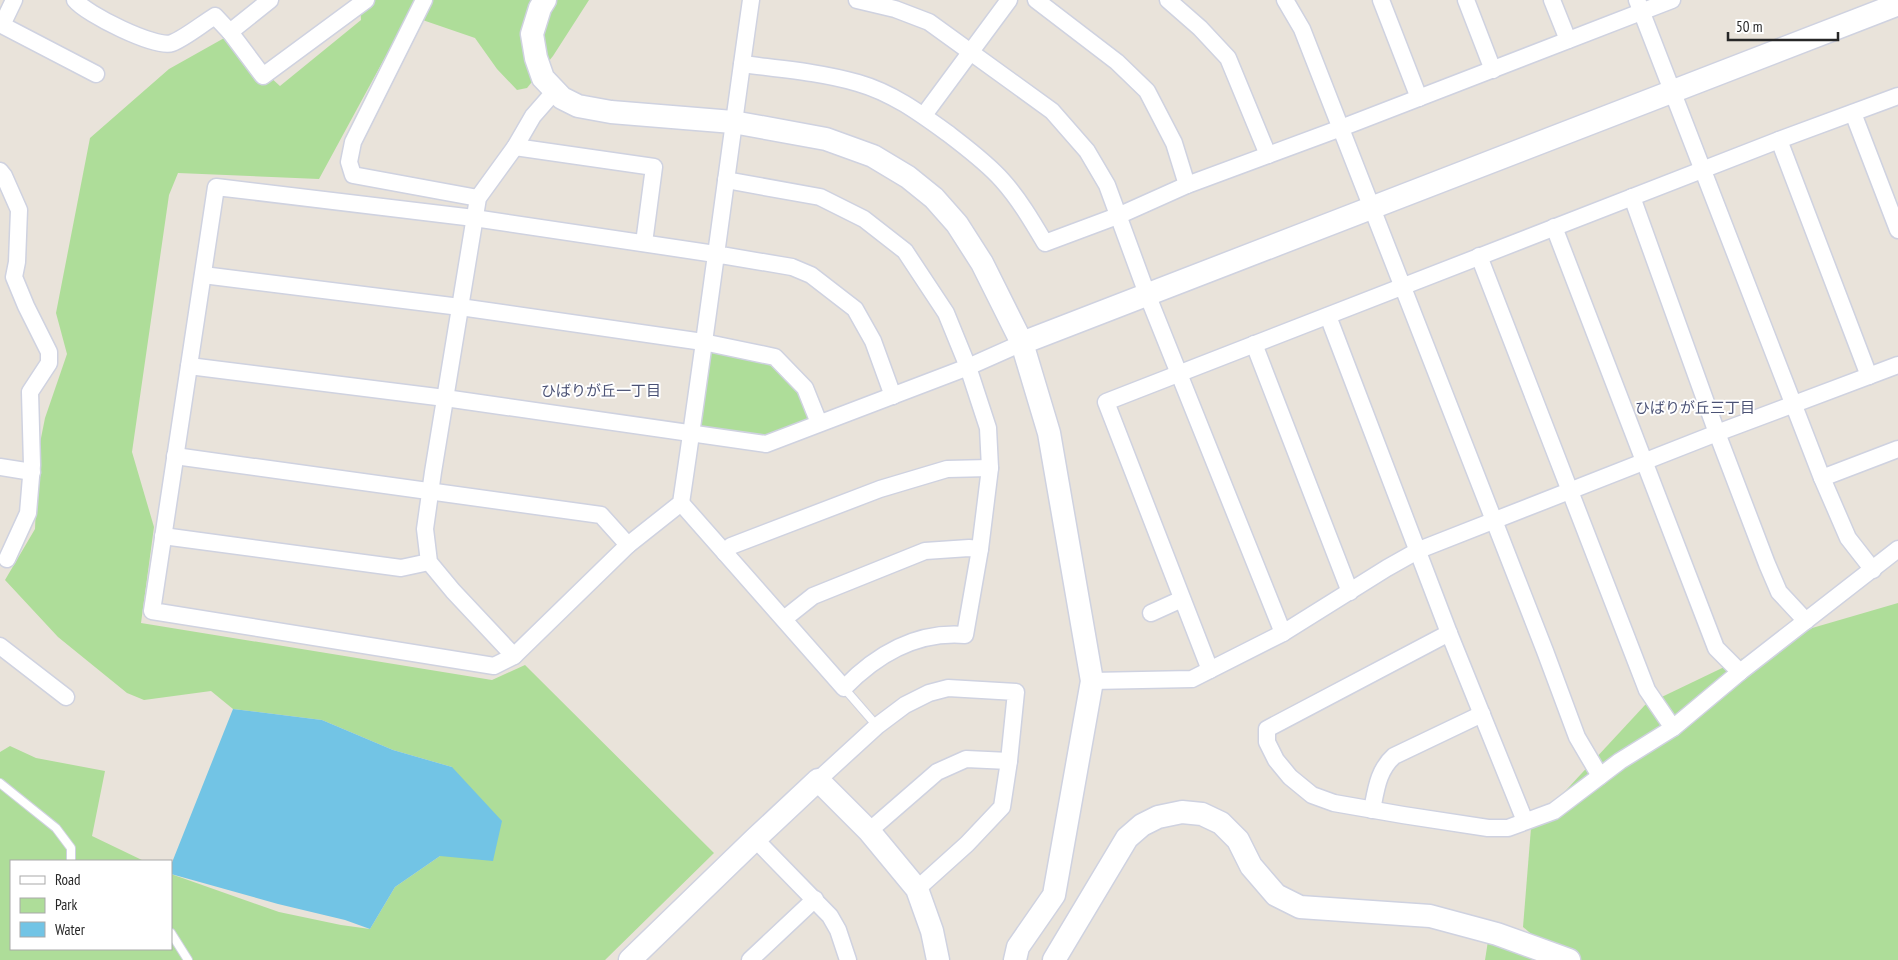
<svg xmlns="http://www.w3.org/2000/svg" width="1898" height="960" font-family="'PT Sans Narrow','Noto Sans JP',sans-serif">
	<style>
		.green { fill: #aedd99 }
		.water { fill: #72c4e5 }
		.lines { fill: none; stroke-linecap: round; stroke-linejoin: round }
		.lane-casing { stroke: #cfd2e0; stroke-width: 10 }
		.street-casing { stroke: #cfd2e0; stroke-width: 19 }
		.secondary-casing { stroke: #cfd2e0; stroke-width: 25 }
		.lane { stroke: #fff; stroke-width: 8 }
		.street { stroke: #fff; stroke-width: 16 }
		.secondary { stroke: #fff; stroke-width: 22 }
		.labels { text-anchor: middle; stroke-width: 4; stroke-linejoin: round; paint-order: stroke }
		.neighbourhood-label { font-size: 15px; fill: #4b5275; stroke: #fff }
	</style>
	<rect width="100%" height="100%" fill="#e9e3da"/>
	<g class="green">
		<path d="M360,0h229l-36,56 -26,32 -10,2 -20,-21 -22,-31 -67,-23 -89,164 -141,-6 -9,22 -37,257 22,75 -13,96 351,57 33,-15 189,188 -109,107h-605v-208l10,-6 26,12 69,13 -13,65 52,25h-133v88h160v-75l108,38 62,13 29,4 25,-42 45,-31 12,-89 -59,-17 -71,-30 -89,-11 -22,-18 -67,9 -17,-7 -69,-56 -53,-57 30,-51 3,-76 7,-35 22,-64 -11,-41 34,-175 79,-69 57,-32 54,49 81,-66z"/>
		<path d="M707,351c57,9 76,7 102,64l-2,7 -37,13 -11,1 -63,-9z"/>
		<path d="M1898,603v357h-336l-39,-33 8,-99 114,-123 150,-72z"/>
		<path d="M1488,941l54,19h-57z"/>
	</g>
	<path class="water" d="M233,709l89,11 71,30 59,17 50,54 -9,40 -53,-5 -45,31 -25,42 -25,-9 -67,-16 -107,-30v-9z"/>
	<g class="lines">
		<defs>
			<g id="lane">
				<path d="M844,688l33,38"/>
				<path d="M0,783l56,45 15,20v13"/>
				<path d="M171,933l17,27"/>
			</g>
			<g id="street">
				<path d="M75,0c11,14 81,49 97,43 13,-5 30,-19 43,-27l15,16 33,44 103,-76"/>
				<path d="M424,0l-71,142 -4,20 4,13 125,23"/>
				<path d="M751,0c-24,168 -45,336 -70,503l-53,42 -114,111 -20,10 -342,-55 64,-424 258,31 241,36 77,13 19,8 44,34 18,32 20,55"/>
				<path d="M857,0l38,9 34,13 123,89 35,40 20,34 40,109 136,339"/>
				<path d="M1036,0l81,62 30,29 27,52 13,42"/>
				<path d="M1168,0l32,28 28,30 40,97"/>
				<path d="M1285,0l17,29 243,622 32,86 23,39"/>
				<path d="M1381,0l38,98"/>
				<path d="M1466,0l27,70"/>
				<path d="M1552,0l16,40"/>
				<path d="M1637,0l185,478 26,60 25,32"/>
				<path d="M0,24l96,50"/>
				<path d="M2,25l12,-25"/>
				<path d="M230,32l40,-32"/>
				<path d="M742,64c38,5 78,8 116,19 35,10 63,31 92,52 18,14 37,28 52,45 17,19 30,41 43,63l75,-28 67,-30 154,-57 331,-128"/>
				<path d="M1853,113l45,117"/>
				<path d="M924,115l85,-115"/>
				<path d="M1779,140l90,236"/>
				<path d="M515,147l139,20 -10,76"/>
				<path d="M0,171l4,5 15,34 -2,52 -3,15 12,29 23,46v11l-19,29 2,73 -4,48 -21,46"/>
				<path d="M1632,197l85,236 50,131 12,28 27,29"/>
				<path d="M1554,227l162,421 24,24"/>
				<path d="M1479,256l168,434 26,38"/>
				<path d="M203,275l257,32 243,35 72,15 30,31 14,35"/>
				<path d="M1328,316l121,317 76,188"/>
				<path d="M1254,344l96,248"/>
				<path d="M189,366l256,32 321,46 202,-77 54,-24"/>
				<path d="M175,456l426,59 27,30"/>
				<path d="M0,467l32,5"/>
				<path d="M1822,478l76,-29"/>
				<path d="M681,503l163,185c33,-34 73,-57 121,-53l15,-86 10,-81 -2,-40 -20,-61 -22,-54 -41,-62 -41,-32 -44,-22 -94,-17"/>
				<path d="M163,536l238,32 28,-6"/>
				<path d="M725,553l6,-7 149,-57 67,-20 43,-1"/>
				<path d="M1151,613l31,-14"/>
				<path d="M784,619l29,-23 112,-45 44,-3 11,1"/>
				<path d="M1449,633l-182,96v13l9,18 14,17 22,18 22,8 69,12 85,13h20l46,-17 66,-50 53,-33 67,-56 158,-123"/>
				<path d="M0,646l66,51"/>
				<path d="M514,656l-61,-65 -24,-29 -4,-33 8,-57 45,-274 37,-51 18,-31 21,-24"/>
				<path d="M1210,670l-104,-268 673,-262 119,-44"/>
				<path d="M1092,681l100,-2 91,-46 104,-65 32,-18 298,-117 181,-68"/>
				<path d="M818,780l59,-54 28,-21 24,-12 19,-5 68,4 -7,69 -7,46 -35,37 -50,45"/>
				<path d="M1372,810c4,-20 6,-40 22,-54l88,-42"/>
				<path d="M869,831l68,-59 29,-13 43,2"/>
				<path d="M755,839l75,77 8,14 10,30"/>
				<path d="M750,960l65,-61"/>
			</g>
			<g id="secondary">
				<path d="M545,0l-5,8 -8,26 4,24 7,20 19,20 16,8 33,6 122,10 93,17 47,17 35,21 26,21 23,26 25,39 40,80 27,90 43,248 -38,214 -36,52 -3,13"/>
				<path d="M1022,343l874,-338"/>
				<path d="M630,960l125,-121 63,-59 51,51 48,58 15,42 6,29"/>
				<path d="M1054,960l73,-122 15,-13 16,-8 24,-5 20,2 19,9 17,17 13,26 25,29 24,12 130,9 67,18 72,26"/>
			</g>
		</defs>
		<use href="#lane" class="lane-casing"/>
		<use href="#street" class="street-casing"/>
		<use href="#secondary" class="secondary-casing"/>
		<use href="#lane" class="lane"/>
		<use href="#street" class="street"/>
		<use href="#secondary" class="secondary"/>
	</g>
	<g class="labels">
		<g class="neighbourhood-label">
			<text x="601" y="396">ひばりが丘一丁目</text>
			<text x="1695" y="413">ひばりが丘三丁目</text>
		</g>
	</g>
	<rect x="10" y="860" width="162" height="90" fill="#ffffff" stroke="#a9a9a9"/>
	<rect x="20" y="876" width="25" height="8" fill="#ffffff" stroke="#a9a9a9"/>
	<text x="55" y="885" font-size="15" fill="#272727">Road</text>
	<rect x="20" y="898" width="25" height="15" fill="#aedd99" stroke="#a9a9a9"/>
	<text x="55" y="910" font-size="15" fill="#272727">Park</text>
	<rect x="20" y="922" width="25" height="15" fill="#72c4e5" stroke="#a9a9a9"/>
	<text x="55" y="935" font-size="15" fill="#272727">Water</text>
	<path d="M1728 32v8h110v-8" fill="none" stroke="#272727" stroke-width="2.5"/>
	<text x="1736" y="32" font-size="15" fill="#272727" stroke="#ffffff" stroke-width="4" paint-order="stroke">50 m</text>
</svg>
